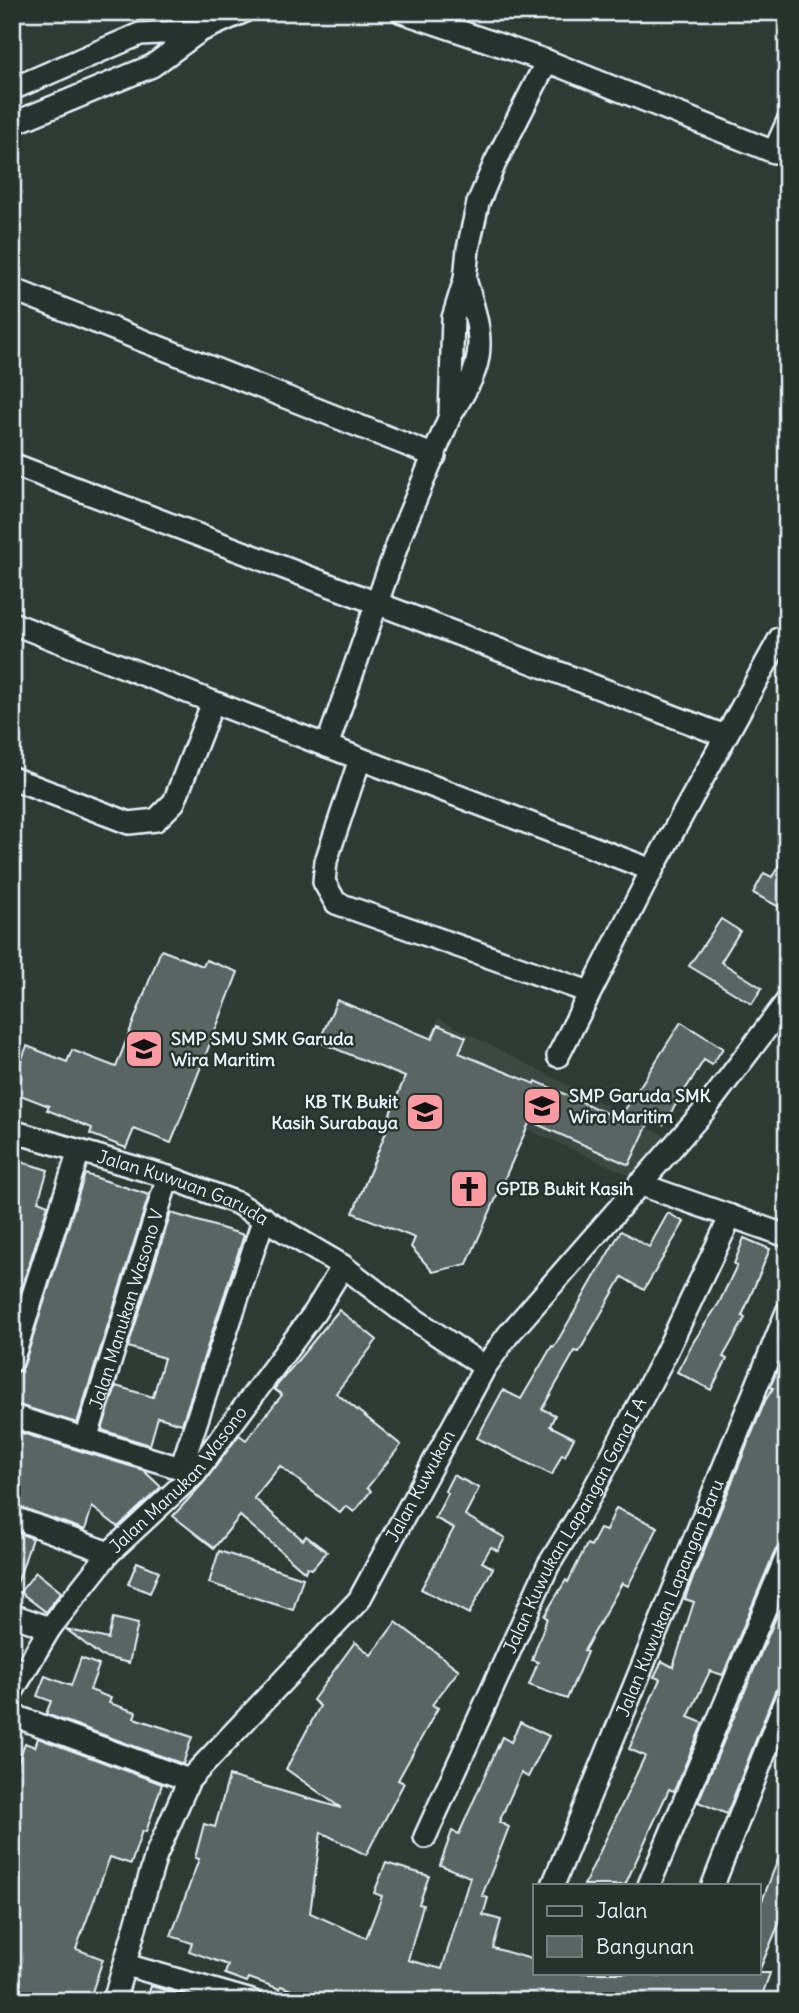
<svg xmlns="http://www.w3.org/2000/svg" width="799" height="2013" font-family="Delius,sans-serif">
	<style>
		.built { fill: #3b4843 }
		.building { fill: #596563; stroke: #e8f1f8; stroke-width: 2 }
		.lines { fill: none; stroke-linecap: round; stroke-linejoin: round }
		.minor-casing { stroke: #e8f1f8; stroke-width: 26 }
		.minor { stroke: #26332d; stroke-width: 21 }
		.labels { text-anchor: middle; stroke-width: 5; stroke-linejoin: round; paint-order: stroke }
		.poi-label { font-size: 18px; font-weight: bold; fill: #e8f1f8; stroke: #26332d; text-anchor: start }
		.street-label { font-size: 18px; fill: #e8f1f8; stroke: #26332d }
	</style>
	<rect width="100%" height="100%" fill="#2e3b35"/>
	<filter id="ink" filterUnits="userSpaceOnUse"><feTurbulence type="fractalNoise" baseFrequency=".0143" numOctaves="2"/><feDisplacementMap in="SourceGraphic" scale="14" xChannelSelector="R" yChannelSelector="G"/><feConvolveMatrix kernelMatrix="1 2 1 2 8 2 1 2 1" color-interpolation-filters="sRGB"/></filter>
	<g filter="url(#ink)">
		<path class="built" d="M438,1018l226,117 -29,43 -222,-101z"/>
		<g class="building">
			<path d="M787,852v59l-34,-18 11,-20 8,4z"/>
			<path d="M721,919l19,12 -19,31 41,26 -10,16 -63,-38z"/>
			<path d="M161,950l42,16 3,-6 32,12 -67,171 -37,-14 -8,19 -36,-14 2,-6 -45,-18 2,-4 -34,-13 6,-15 -6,-2 12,-30 40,16 5,-12 44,17z"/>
			<path d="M337,1000l95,39 6,-14 28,12 -7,16 76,31 1,-3 83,38 62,-97 42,26 -11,17 -8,-5 -41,65 -12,-7 -22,47 -99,-44 -63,143 -34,8 -22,-25 4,-9 -62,-25 37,-91 -3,-1 18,-44 -86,-35z"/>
			<path d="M12,1159l36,11 -10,31 10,4 -34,107z"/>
			<path d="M85,1174l64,21 -72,228 -65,-20v-29l8,-3 4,-6z"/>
			<path d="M171,1213l73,22 -62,189 -24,-7 -8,28 -48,-15 14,-44 37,11 11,-39 -36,-11z"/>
			<path d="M668,1213l16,9 -40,68 -22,-13 -43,75 -4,-1 -33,58 13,6 -5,11 24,12 -9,18 -3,-2 -10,21 -75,-37 26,-48 18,9 31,-53 2,1 67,-116 28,16z"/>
			<path d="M744,1238l26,11 -28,67 3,2 -22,39 4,2 -16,31 -34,-18 17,-31 25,-38 18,-38 -3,-1z"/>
			<path d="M339,1310l38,30 -41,53 65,52 -34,43 4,3 -17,21 -8,-6 -6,7 -60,-47 -26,32 49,42 3,-4 21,16 -15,17 -5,-2 -2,5 -65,-56 -26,32 -41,-32 32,-35 34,-46 7,5 36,-45 -8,-6z"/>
			<path d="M787,1347v196l-7,2 -5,6 -52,124 -13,-4 -22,46 15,6 -29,68 -5,-2 -44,96h-41l61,-129 -16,-7 31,-70 -6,-2 8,-16 11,6 21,-65 -9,-3 3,-9 77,-189 8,-13 -3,-1z"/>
			<path d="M12,1430l131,40 18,17 -43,40 -26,-20 -7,23 -73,-26z"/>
			<path d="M453,1475l26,13 -14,27 40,23 -7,13 -7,-4 -9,15 11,6 -24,46 -48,-25 33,-61 -19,-10 13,-25 -3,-2z"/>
			<path d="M616,1508l42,19 -11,23 -19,36 -6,-3 -38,68 3,1 -20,47 -38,-14 9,-23 -6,-2 15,-42 -3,-2 22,-36 2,2 19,-38 4,2 9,-17 6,2z"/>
			<path d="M12,1531l20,7 -16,49h-4z"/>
			<path d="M219,1551l84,27 -10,32 -84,-27z"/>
			<path d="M137,1562l22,9 -9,22 -22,-9z"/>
			<path d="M36,1572l25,20 -15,20 -26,-20z"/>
			<path d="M787,1591v88l-2,4 -10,8 -48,123 -29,-12z"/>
			<path d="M113,1618l25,6 -9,39 -28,-7 -35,-27 42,10z"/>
			<path d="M396,1622l63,48 -27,35 6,3 -40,72 6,3 -38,72 -45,-23 -11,81 56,25 16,-42 -8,-3 12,-30 43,13 -10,28 4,1 -15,55 34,9 28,-92 -30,-12 12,-34 7,3 43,-97 9,5 9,-20 29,14 -21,41 -7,-4 -22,49 10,5 -27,69 6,2 -5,17 18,5 -8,28 42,12v13h106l19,4 1,-4h109l-10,28h-436l-43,-15 -1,3 -31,-11 -2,4 -22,-8 3,-9 -39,-14 3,-8 -21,-7 28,-77 -4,-1 9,-34 11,3 14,-51 112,32 -55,-39 34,-63 -7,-6 20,-28 22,-30 16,13z"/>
			<path d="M81,1658l18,7 -9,25 21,8 -2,5 27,9 -2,6 58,19 -9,27 -137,-50 5,-13 -14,-5 8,-20 26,10z"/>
			<path d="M38,1738l124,46 -16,48 -4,-1 -11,33 -21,-7 -34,92 27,10 -14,42h-77l6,-20 -6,-2v-200l13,-36 10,4z"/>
			<path d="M785,1841l2,64 -28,66v-62z"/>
			<path d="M151,1986l52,15h-57z"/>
		</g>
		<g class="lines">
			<defs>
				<g id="minor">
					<path d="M402,12l145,49 227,91 13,-29"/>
					<path d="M200,31l43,-19"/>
					<path d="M12,89l128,-55 60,-3 -48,35 -140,58"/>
					<path d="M465,279c9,30 21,62 9,93 -5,15 -16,30 -24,44l3,-98 12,-39 3,-30 10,-46 17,-40 52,-102"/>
					<path d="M12,289l423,167"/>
					<path d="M12,464l713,272"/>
					<path d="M12,623l201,79 -39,100 -18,18 -27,3 -117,-45"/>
					<path d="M213,702l114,44 74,-212 49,-118"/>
					<path d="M327,746l325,124"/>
					<path d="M360,759l-34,102 -2,21 12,21 253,89"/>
					<path d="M558,1056l94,-186 128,-232"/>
					<path id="s1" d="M12,1131l156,46 69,26 106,63 55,42 87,59"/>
					<path d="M639,1184l148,52"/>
					<path d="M12,1361l67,-210"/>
					<path d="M12,1416l181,56"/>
					<path id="s2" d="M86,1439l82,-262"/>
					<path d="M181,1468l83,-250"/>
					<path d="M12,1517l97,36"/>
					<path d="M12,1615l38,13"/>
					<path id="s3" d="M12,1692l38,-64 59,-75 86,-80 120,-161 28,-46"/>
					<path d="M12,1715l177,65"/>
					<path id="s4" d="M425,1837l123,-271 39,-64 77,-145 67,-141"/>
					<path id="s5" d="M553,1885l234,-573"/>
					<path d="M649,1885l138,-329"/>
					<path d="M713,1885l74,-189"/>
					<path d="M126,1965l126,36"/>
					<path id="s6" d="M114,2001l42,-146 33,-75 170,-180 126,-233 23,-32 196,-224 83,-110"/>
				</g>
			</defs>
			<use href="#minor" class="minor-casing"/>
			<use href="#minor" class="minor"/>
		</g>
	</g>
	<defs>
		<symbol id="school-square" viewBox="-11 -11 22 22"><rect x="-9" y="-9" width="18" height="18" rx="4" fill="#ff9aa2" stroke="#26332d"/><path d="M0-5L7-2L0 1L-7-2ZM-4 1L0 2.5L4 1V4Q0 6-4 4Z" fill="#111"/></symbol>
		<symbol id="church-square" viewBox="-11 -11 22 22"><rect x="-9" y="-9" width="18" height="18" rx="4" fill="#ff9aa2" stroke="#26332d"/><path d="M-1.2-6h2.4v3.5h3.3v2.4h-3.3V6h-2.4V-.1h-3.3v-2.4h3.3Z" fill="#111"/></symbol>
	</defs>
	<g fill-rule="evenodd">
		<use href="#school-square" x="122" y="1027" width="44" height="44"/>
		<use href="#school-square" x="520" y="1084" width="44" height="44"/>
		<use href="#school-square" x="403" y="1090" width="44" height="44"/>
		<use href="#church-square" x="447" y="1167" width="44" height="44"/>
	</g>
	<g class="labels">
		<g class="poi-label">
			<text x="171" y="1045">SMP SMU SMK Garuda<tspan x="171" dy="21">Wira Maritim</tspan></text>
			<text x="569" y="1102">SMP Garuda SMK<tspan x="569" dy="21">Wira Maritim</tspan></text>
			<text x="398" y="1108" text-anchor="end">KB TK Bukit<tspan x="398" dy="21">Kasih Surabaya</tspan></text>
			<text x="496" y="1195">GPIB Bukit Kasih</text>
		</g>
		<g class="street-label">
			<text dy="6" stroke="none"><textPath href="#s1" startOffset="180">Jalan Kuwuan Garuda</textPath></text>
			<text dy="6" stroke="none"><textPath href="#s2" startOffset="136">Jalan Manukan Wasono V</textPath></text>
			<text dy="6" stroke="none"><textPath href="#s3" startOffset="271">Jalan Manukan Wasono</textPath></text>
			<text dy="6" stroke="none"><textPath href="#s6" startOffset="611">Jalan Kuwukan</textPath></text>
			<text dy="6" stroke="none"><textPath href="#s4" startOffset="346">Jalan Kuwukan Lapangan Gang I A</textPath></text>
			<text dy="6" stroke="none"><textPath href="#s5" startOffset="310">Jalan Kuwukan Lapangan Baru</textPath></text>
		</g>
	</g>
	<rect width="799" height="2013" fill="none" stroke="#26332d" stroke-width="42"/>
	<rect x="21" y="21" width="757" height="1971" fill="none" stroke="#e8f1f8" stroke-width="2.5" filter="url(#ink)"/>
	<rect x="533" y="1884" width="228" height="91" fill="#26332d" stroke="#747f7e" stroke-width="2"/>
	<rect x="547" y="1906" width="35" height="10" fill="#26332d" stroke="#747f7e" stroke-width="2"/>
	<text x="596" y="1918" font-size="21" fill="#e8f1f8">Jalan</text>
	<rect x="547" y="1936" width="35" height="21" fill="#596563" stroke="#747f7e" stroke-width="2"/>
	<text x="596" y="1954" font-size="21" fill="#e8f1f8">Bangunan</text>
</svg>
